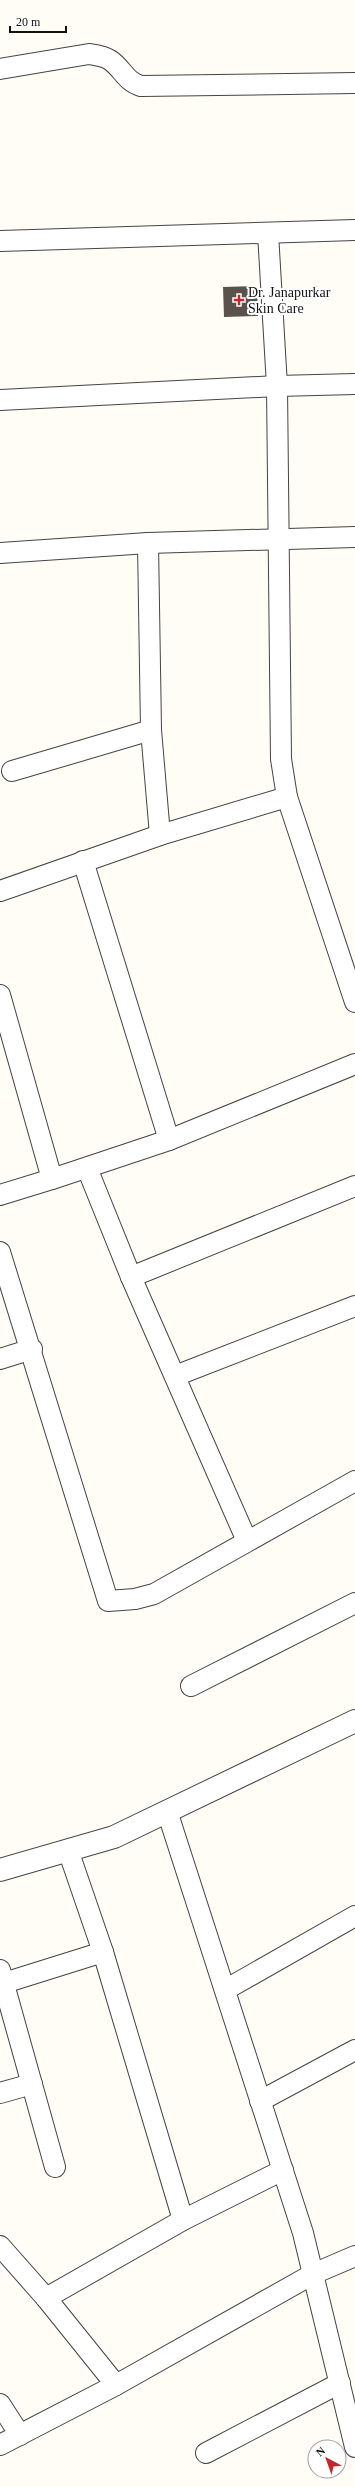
<svg xmlns="http://www.w3.org/2000/svg" width="355" height="2487" font-family="Georgia,serif">
	<style>
		.building { fill: #5a524d }
		.lines { fill: none; stroke-linecap: round; stroke-linejoin: round }
		.minor-casing { stroke: #444; stroke-width: 22 }
		.tertiary-casing { stroke: #444; stroke-width: 24 }
		.minor { stroke: #fff; stroke-width: 20 }
		.tertiary { stroke: #fff; stroke-width: 22 }
		.poi-dot { fill: #c4262e; stroke: #fff; stroke-width: 1.5 }
		.labels { text-anchor: middle; stroke-width: 4; stroke-linejoin: round; paint-order: stroke }
		.poi-label { font-size: 14px; fill: #111; stroke: #fff; text-anchor: start }
	</style>
	<rect width="100%" height="100%" fill="#fffdf5"/>
	<path class="building" d="M257,286l1,30 -34,1 -1,-30z"/>
	<g class="lines">
		<defs>
			<g id="minor">
				<path d="M0,69l89,-15c7,1 15,2 21,6 12,8 16,22 31,26l214,-3"/>
				<path d="M268,233l9,153 4,373 6,38 68,205"/>
				<path d="M0,241l355,-11"/>
				<path d="M0,400l277,-14 78,-2"/>
				<path d="M148,543l3,187 9,105"/>
				<path d="M0,553l148,-10 207,-6"/>
				<path d="M12,771l139,-41"/>
				<path d="M83,861l86,279"/>
				<path d="M0,891l160,-56 127,-38"/>
				<path d="M0,995l52,184 -52,16"/>
				<path d="M87,1168l44,109 116,264"/>
				<path d="M52,1179l117,-39 186,-76"/>
				<path d="M0,1252l108,349 27,-2 19,-5 201,-113"/>
				<path d="M131,1277l224,-91"/>
				<path d="M0,1359l32,-10"/>
				<path d="M175,1376l180,-70"/>
				<path d="M191,1686l164,-83"/>
				<path d="M167,1811l136,422 52,214"/>
				<path d="M68,1850l35,102 80,268"/>
				<path d="M0,1970l55,197"/>
				<path d="M4,1983l99,-31"/>
				<path d="M225,1990l130,-74"/>
				<path d="M0,2093l32,-9"/>
				<path d="M260,2101l95,-51"/>
				<path d="M0,2246l46,52 70,87"/>
				<path d="M46,2298l137,-78 100,-50"/>
				<path d="M0,2404l20,31"/>
				<path d="M0,2445l116,-60 197,-111 42,-18"/>
				<path d="M206,2453l134,-70"/>
			</g>
			<path id="tertiary" d="M0,1870l114,-33 241,-116"/>
		</defs>
		<use href="#minor" class="minor-casing"/>
		<use href="#tertiary" class="tertiary-casing"/>
		<use href="#minor" class="minor"/>
		<use href="#tertiary" class="tertiary"/>
	</g>
	<path class="poi-dot" d="M237 294h4v4h4v4h-4v4h-4v-4h-4v-4h4z"/>
	<g class="labels">
		<g class="poi-label">
			<text x="248" y="297">Dr. Janapurkar<tspan x="248" dy="16">Skin Care</tspan></text>
		</g>
	</g>
	<g transform="translate(327 2459) rotate(319)"><circle r="19" fill="#ffffff" stroke="#a0a0a0"/>
	<path d="M0-3L7 15L0 10L-7 15Z" fill="#c4262e"/>
	<text y="-6" font-size="11" font-weight="bold" text-anchor="middle" fill="#111111">N</text>
	</g>
	<path d="M10 26v6h56v-6" fill="none" stroke="#111111" stroke-width="2"/>
	<text x="16" y="26" font-size="12" fill="#111111" stroke="#ffffff" stroke-width="3" paint-order="stroke">20 m</text>
</svg>
